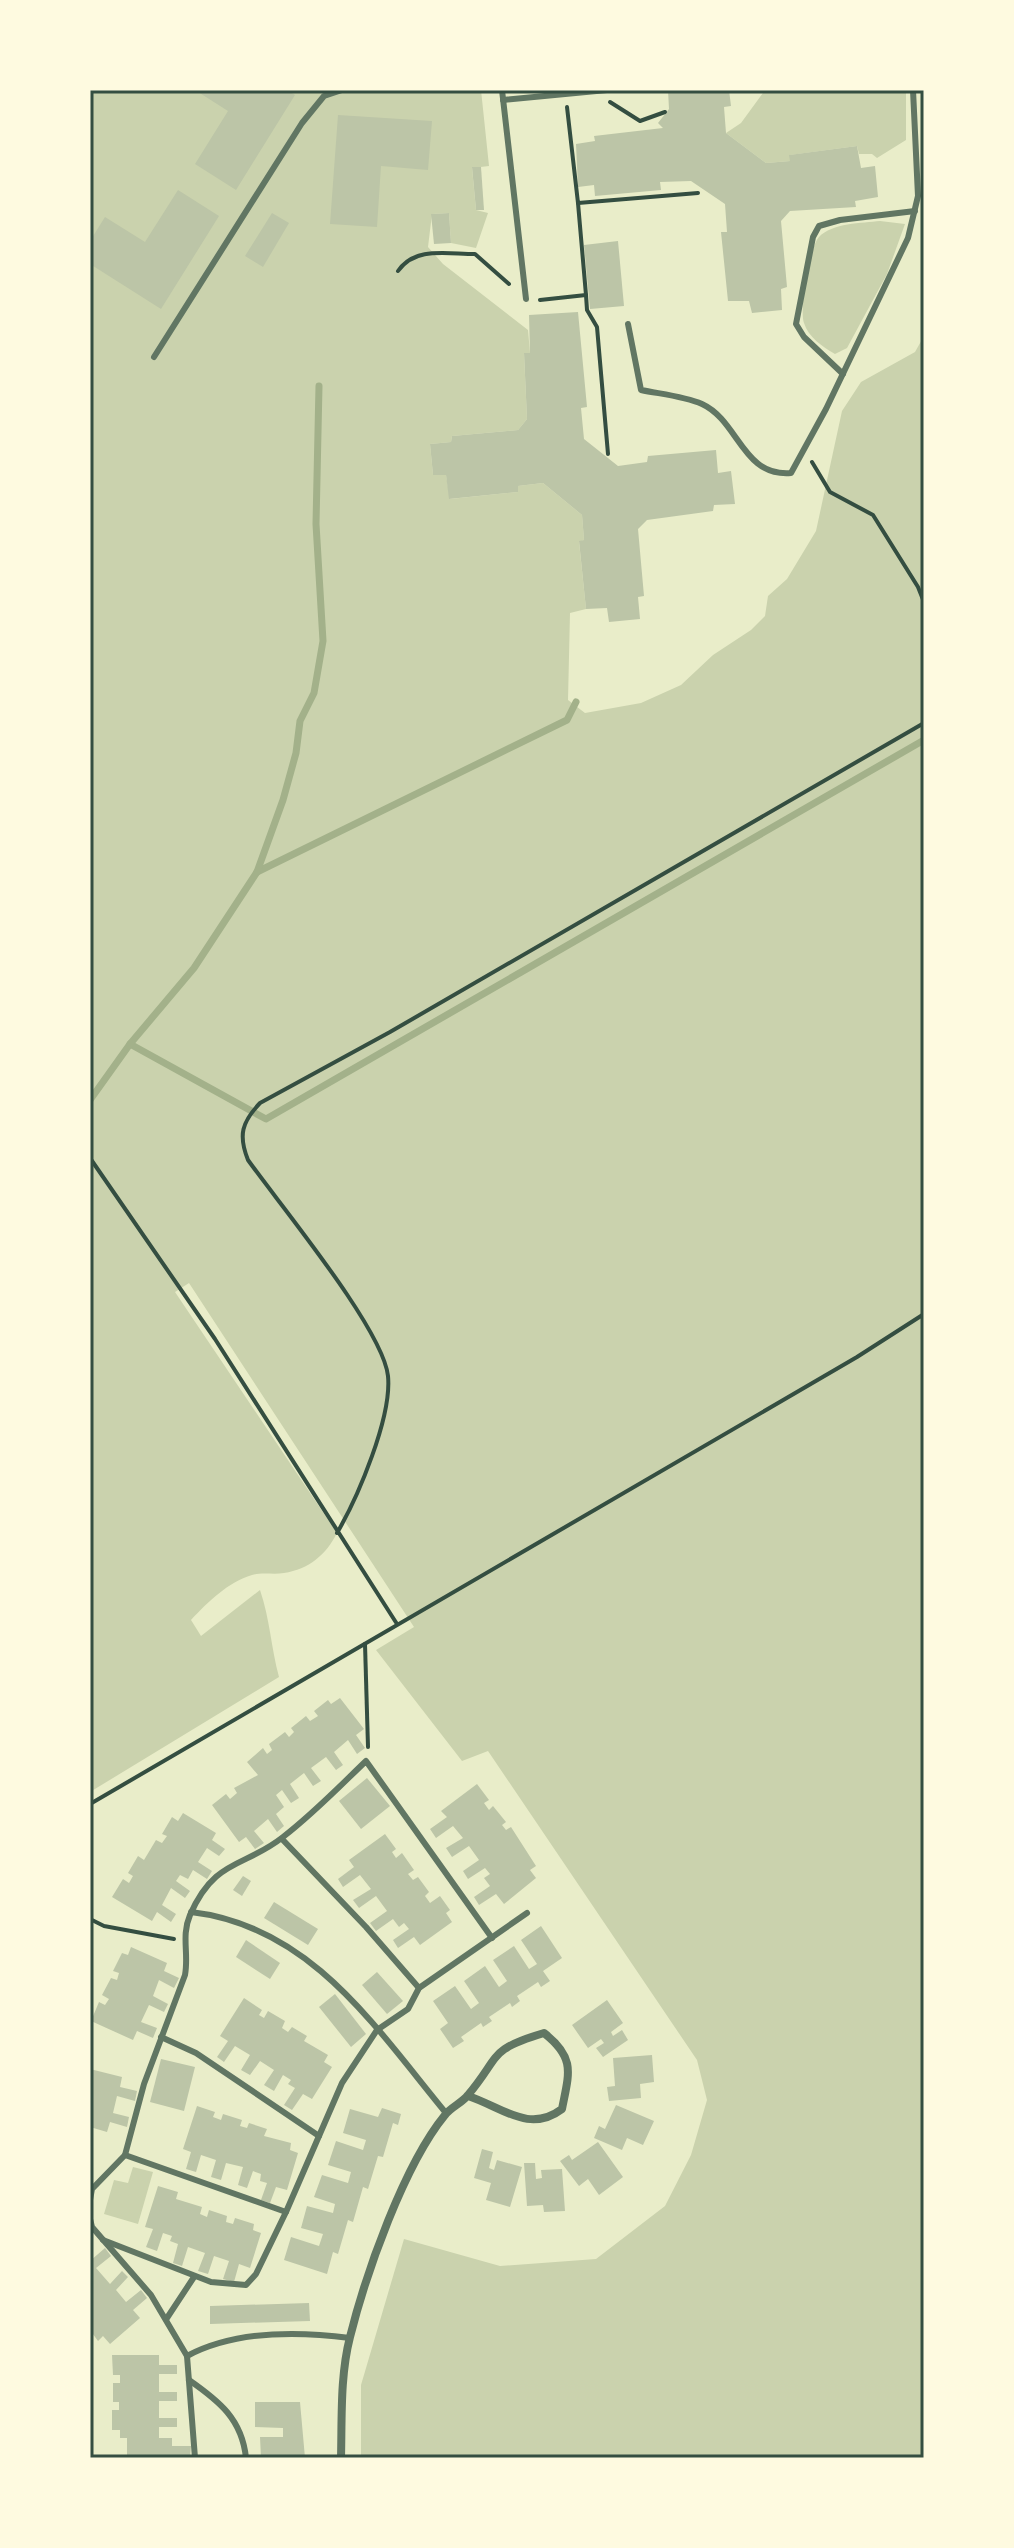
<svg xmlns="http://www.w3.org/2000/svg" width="1014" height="2548" font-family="'Noto Sans',sans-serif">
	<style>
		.green { fill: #cad2ad }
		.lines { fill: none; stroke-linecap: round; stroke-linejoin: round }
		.stream { stroke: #a3b18a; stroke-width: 7 }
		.building { fill: #bcc5a7 }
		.path { stroke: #344e41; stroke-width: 4 }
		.service { stroke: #617663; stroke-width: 6 }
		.minor { stroke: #617663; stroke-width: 8 }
		.neatline { fill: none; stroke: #344e41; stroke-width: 3 }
	</style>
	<rect width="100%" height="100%" fill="#e9edc9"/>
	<g class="green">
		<path d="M90,90h391l8,76 -17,2 4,42 12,3 -12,35 -25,-5 -2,-30 -17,1 -4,33 15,17 85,66 2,23 -6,1 3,65 -9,11 -66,6 -1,6 -21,2 3,31h13l4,24 68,-7v-6l25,-3 39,32 2,25 -5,2 7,67 -16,4 -2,87 17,13 56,-10 40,-18 32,-30 38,-25 14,-14 3,-20 19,-17 29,-48 26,-120 19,-29 54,-30 9,-16v2122h-563v-73l43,-146 96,27 96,-7 69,-53 26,-51 16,-55 -10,-40 -209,-309 -26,10 -86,-111 38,-23 -225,-344 -14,9 162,241c-11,22 -28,36 -53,40 -10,2 -22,-1 -32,2 -24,7 -44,27 -61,45l10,16 59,-46c10,29 11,58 19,87l-189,115z"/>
		<path d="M765,90h141v50l-29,18 -5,-4h-13l-2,-8 -67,9v6l-24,2 -40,-30 15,-10z"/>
		<path d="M880,221l25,3 -18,50 -40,74 -12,6c-12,-7 -27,-17 -31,-31 -5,-13 5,-75 15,-86 13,-14 43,-14 61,-16z"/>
		<path d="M133,2167l20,5 -15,52 -34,-10 10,-34 14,3z"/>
	</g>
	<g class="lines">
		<g class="stream">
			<path d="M257,872l310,-152 9,-18"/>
			<path d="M130,1044l136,75 658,-379"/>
			<path d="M90,1100l40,-56 64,-76 63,-96 26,-72 13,-47 4,-32 14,-28 9,-52 -7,-117 3,-138"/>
		</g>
	</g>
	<g class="building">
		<path d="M195,90h92l8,5 -59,95 -41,-26 33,-53z"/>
		<path d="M668,90h61l2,16 -7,1 2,26 40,30 24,-2 -1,-6 68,-9 4,22 14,-2 3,31 -23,4 1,6 -66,4 -9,10 6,66 -6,2 1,21 -30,3 -3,-12h-21l-7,-69h6l-2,-28 -34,-23 -31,1 1,8 -66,6 -1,-11 -16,2 -2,-43 19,-3 -1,-5 69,-8 -5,-5 11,-14z"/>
		<path d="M338,115l94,6 -4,49 -47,-4 -4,61 -47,-3z"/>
		<path d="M472,167h9l3,43h-8z"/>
		<path d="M178,190l41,26 -58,93 -71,-45v-23l15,-24 40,25z"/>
		<path d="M272,213l17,10 -26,44 -18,-11z"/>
		<path d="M449,213l2,30 -17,1 -3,-30z"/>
		<path d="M618,241l6,65 -34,3 -6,-64z"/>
		<path d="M578,312l9,95 -6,1 3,31 34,27 29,-4 1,-6 68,-6 2,23 13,-2 4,33 -21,1 -1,6 -66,9 -9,9 6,67 -6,1 2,22 -31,3 -2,-14 -21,1 -7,-68 5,-1 -2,-25 -39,-32 -25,3v6l-69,7 -3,-24h-13l-3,-31 21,-2 1,-6 66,-6 9,-11 -3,-66h6l-1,-38z"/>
		<path d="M340,1698l24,31 -8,6 9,13 -8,6 -9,-14 -14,12 9,13 -7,5 -10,-13 -15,11 10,13 -8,5 -9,-13 -14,11 9,14 -8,5 -9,-13 -6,5 8,12 -8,7 8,12 -7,6 -9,-13 -14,12 10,12 -9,6 -9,-12 -7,5 -27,-37 14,-11 4,5 7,-6 -3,-5 24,-13 -11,-13 16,-14 4,6 5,-4 -3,-6 16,-12 4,5 5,-5 -3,-4 15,-12 4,5 8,-5 -4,-5 14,-11 3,4z"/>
		<path d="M367,1778l23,28 -29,23 -22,-28z"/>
		<path d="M477,1784l12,16 -5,3 5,7 4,-4 13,16 -4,3 4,5 5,-3 25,39 -6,4 6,8 -32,26 -8,-10 -17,11 -5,-8 16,-11 -6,-8 6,-4 -5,-6 -17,11 -5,-8 16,-11 -10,-14 -17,11 -6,-9 17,-10 -10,-12 -17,12 -6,-9 17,-12 -6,-6z"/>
		<path d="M183,1813l33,20 -4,7 13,9 -6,7 -12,-8 -9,14 14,9 -5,8 -14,-9 -5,9 -8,-4 -4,6 14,10 -5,7 -14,-10 -9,17 14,9 -5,8 -14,-10 -5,9 -40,-24 11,-18 6,4 4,-7 -5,-3 10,-17 6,4 12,-20 6,3 5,-7 -5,-2 10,-17 6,4z"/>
		<path d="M385,1834l11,15 -4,3 4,6 6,-5 12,17 -6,4 5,6 5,-3 11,15 -4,4 5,7 10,-7 10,14 -4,3 6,9 -32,23 -6,-8 -16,11 -5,-8 16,-11 -5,-6 -5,4 -6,-8 -17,12 -6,-8 17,-12 -11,-15 -17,12 -6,-8 18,-11 -11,-14 -17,12 -5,-8 16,-12 -5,-7z"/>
		<path d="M243,1876l8,5 -9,15 -9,-6z"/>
		<path d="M274,1902l44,27 -10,16 -44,-27z"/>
		<path d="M541,1926l21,32 -19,13 7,10 -9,6 -3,-5 -21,14 3,5 -8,6 -2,-4 -21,14 3,4 -9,6 -2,-4 -20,14 3,4 -11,7 -13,-19 8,-6 -15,-22 22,-15 16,23 8,-6 -15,-22 21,-15 14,21 8,-6 -14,-21 21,-14 15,23 8,-5 -16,-24z"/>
		<path d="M246,1940l34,23 -10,16 -34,-22z"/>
		<path d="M131,1947l36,16 -3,8 15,7 -5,10 -15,-8 -6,16 15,8 -4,8 -15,-7 -8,17 16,6 -4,10 -16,-7 -4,9 -42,-19 8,-19 6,3 4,-6 -7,-4 9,-17 6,2 2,-7 -6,-2 9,-18 6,2z"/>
		<path d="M377,1972l26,29 -16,13 -25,-29z"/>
		<path d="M335,1994l31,40 -15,13 -32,-40z"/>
		<path d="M244,1998l18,12 -3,5 5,3 4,-7 17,10 -3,7 6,4 4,-5 15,9 -3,5 24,14 -4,7 8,5 -20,32 -9,-5 -11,16 -8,-5 11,-17 -7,-4 3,-4 -8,-5 -9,16 -10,-6 10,-15 -14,-9 -10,14 -9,-5 9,-15 -15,-9 -11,16 -7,-5 11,-16 -8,-5z"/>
		<path d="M607,2000l16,23 -12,9 2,4 9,-6 6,10 -25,17 -7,-9 8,-5 -3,-4 -13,9 -16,-23z"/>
		<path d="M652,2055l2,27 -14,2 1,14 -32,3 -2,-14 8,-1 -2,-28z"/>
		<path d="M161,2059l34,8 -11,44 -34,-9z"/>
		<path d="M90,2069l32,8 -2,10 17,4 -2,10 -18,-5 -4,17 16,4 -2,10 -17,-5 -3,10 -17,-5z"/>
		<path d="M616,2105l38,16 -11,24 -16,-7 -5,12 -28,-12 5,-12 6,3z"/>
		<path d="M197,2106l18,6 -2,5 8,3 2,-6 19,6 -2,6 7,2 2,-5 18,6 -3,7 27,7 -1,7 8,3 -11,37 -11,-3 -6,16 -9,-3 6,-17 -7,-2 1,-7 -8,-3 -6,17 -9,-3 5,-18 -17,-4 -5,17 -10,-3 5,-17 -15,-5 -5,17 -10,-3 5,-17 -8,-3z"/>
		<path d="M382,2108l19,6 -3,11 -5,-2 -10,34 -5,-1 -10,33 -5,-2 -10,35 -5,-2 -10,34 -5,-2 -6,22 -43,-14 7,-23 28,9 4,-12 -22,-6 6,-22 26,7 2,-9 -21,-7 8,-22 26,8 3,-11 -23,-7 8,-24 27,9 3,-10 -23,-7 7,-24 28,8z"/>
		<path d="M598,2142l25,35 -24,18 -11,-16 -9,7 -19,-25 9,-6 3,5z"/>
		<path d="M482,2149l11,3 -4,16 5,2 3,-10 25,7 -12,40 -24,-7 5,-17 -17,-5z"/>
		<path d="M524,2163h11l1,16 6,-1 -1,-8 21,-1 3,42 -21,1 -1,-7 -16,1z"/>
		<path d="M158,2186l20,6 -2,7 26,8 -2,7 7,3 2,-7 18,6 -1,6 7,2 2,-6 19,6 -1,6 8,3 -11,35 -11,-4 -5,18 -11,-3 6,-18 -15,-5 -6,18 -10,-3 7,-18 -17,-6 -6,19 -9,-3 5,-19 -8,-3 2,-5 -9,-3 -6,18 -11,-4 7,-18 -8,-2z"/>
		<path d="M105,2248l6,8 -15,12 14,16 12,-13 6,6 -12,13 10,12 15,-12 6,8 -14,12 7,8 -30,26 -7,-8 -5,5 -8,-11v-69z"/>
		<path d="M309,2303l1,18 -100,3v-18z"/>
		<path d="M112,2355h47v10h18v9h-18v18h18v9h-18v17h18v9h-18v11h13v8h19l-1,11 -63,-1v-18h-7v-8h-8v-20h7v-8h-6v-19h7v-8h-7z"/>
		<path d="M255,2402h45l5,56h-44l-1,-21h23v-9l-28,-1z"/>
	</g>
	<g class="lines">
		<g class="path">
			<path d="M610,102l30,19 25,-9"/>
			<path d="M567,107l11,96 120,-10"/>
			<path d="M398,271c17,-25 49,-17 77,-17l34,30"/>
			<path d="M586,295l1,15 10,17 11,127"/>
			<path d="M540,300l46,-5 -8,-92"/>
			<path d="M812,462l18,30 43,23 45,72 6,15"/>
			<path d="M90,1158l125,181 182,285"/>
			<path d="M337,1533c21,-36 55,-116 51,-157 -5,-47 -108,-171 -140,-216 -10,-25 -6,-38 12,-57l130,-71 534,-309"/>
			<path d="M365,1644l3,103"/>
			<path d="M90,1804l767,-447 67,-43"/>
			<path d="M90,1919l14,7 70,13"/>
		</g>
		<g class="service">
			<path d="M502,90l24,209"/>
			<path d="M503,100l104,-10"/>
			<path d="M628,324l13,66c19,4 43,6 61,14 37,17 40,73 89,69l35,-64 82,-171 10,-42 -5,-106"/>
			<path d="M154,357l148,-234 22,-27 18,-6"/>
			<path d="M843,374l-39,-37 -8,-13 17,-87 6,-11 21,-6 75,-9"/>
			<path d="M282,1839l84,88 53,61"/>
			<path d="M191,1912c120,14 184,115 255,201"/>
			<path d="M161,2037l35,16 123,83"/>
			<path d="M125,2155l161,57"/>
			<path d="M90,2200l2,-11 33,-34 19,-71 41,-109c4,-21 -4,-39 5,-60 25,-57 54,-47 93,-78 30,-23 56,-50 83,-76l126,177"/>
			<path d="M90,2219l2,8 59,68 36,61 8,102"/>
			<path d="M103,2240l108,42 35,3 10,-11 30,-62 56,-129 35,-53 31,-21 11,-21 108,-75"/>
			<path d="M167,2318l27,-41"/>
			<path d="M187,2356c49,-26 110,-25 163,-18"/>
			<path d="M189,2380c30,21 53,39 57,78"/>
		</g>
		<path class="minor" d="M341,2458c1,-40 -1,-82 9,-121 16,-64 54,-172 95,-222 6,-8 17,-12 23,-20 33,-39 19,-45 76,-62 32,25 25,40 18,76 -33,25 -60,-2 -94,-13"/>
	</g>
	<rect width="1014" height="2548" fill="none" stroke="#fefae0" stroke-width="184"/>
	<rect x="92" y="92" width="830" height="2364" class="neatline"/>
</svg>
